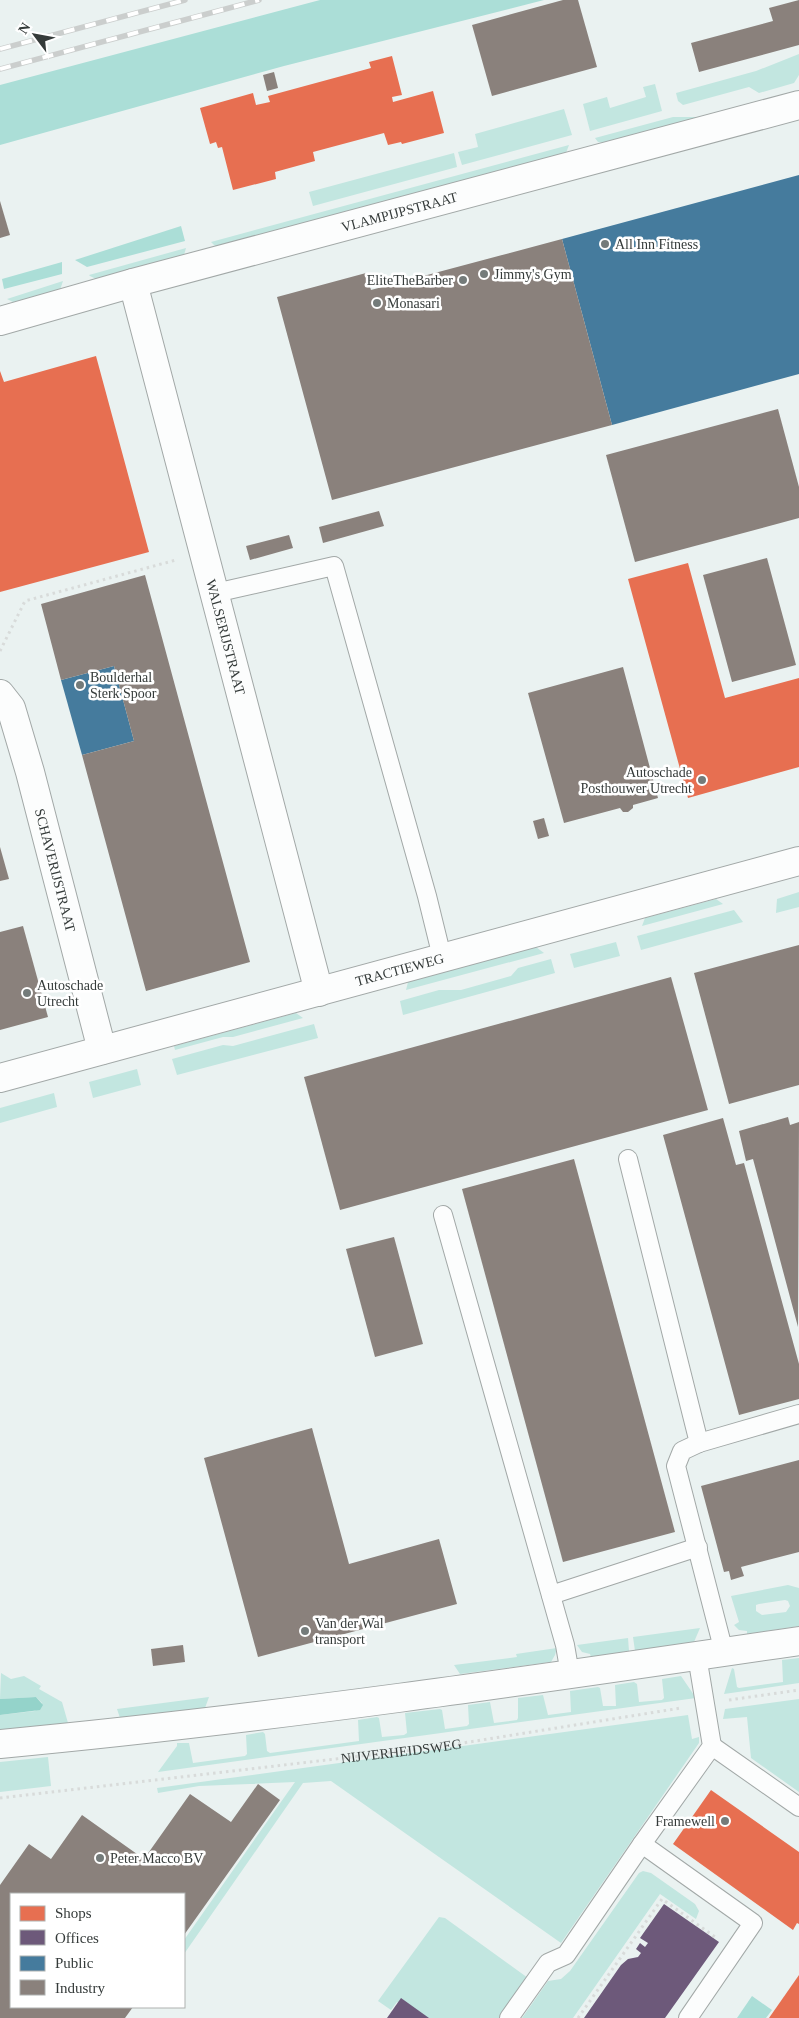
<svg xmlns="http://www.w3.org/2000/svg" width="799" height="2018" font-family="'Times New Roman',serif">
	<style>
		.green { fill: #c2e6e0; fill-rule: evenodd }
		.forest { fill: #abded7 }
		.water { fill: #94d3ca }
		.shops { fill: #e76f51 }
		.offices { fill: #6d597a }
		.public { fill: #457b9d }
		.industry { fill: #8a817c }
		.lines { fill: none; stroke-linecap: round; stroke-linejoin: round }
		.service-casing { stroke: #a2a8a7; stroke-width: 20 }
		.minor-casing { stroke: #a2a8a7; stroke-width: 30 }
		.path { stroke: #d8dbda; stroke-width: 3; stroke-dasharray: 2.5 4; stroke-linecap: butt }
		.service { stroke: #fcfdfd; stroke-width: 18 }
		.minor { stroke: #fcfdfd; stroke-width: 28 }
		.rail-casing { stroke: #cbcecd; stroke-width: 5.5 }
		.rail { stroke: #fff; stroke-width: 4; stroke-dasharray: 11; stroke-linecap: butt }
		.poi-dot { fill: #747b7a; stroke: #fff; stroke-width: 2 }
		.labels { text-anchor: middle; stroke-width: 5; stroke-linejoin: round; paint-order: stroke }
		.street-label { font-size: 14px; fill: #353b3a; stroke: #fff }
		.poi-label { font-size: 14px; fill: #353b3a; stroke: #fff; text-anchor: start }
	</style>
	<rect width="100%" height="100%" fill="#eaf2f1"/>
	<g class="green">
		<path d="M799,54v21l-5,8 -35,10 -10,-6 -66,18 -5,-4 -2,-8 80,-22z"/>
		<path d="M655,84l7,27 -72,20 -7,-27 24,-7 3,11 36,-11 -3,-10z"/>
		<path d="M564,109l8,26 -110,30 -4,-13 20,-5 -3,-13z"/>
		<path d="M673,117h29l-98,26 -6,-1 -3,-4z"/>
		<path d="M569,145l-3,8 -346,95 -6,-3 -3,-3z"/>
		<path d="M454,153l3,14 -144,39 -4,-14z"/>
		<path d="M186,248l-2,7 -86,25 -8,-4 -1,-1z"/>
		<path d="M63,281l-3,9 -45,13 -8,-4z"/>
		<path d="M799,892v15l-23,6 1,-14z"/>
		<path d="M716,899l7,5 -81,22 3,-8z"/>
		<path d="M734,910l9,12 -102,28 -4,-14z"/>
		<path d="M616,942l4,14 -46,12 -4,-14z"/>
		<path d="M536,947l8,6 -138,37 2,-8z"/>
		<path d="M551,959l4,14 -152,42 -3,-14 39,-11h22l50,-14 7,-8z"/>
		<path d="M296,1013l7,5 -70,19h-10l-48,13 -1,-4z"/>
		<path d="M314,1024l4,14 -141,37 -5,-16 51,-14 10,1z"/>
		<path d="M137,1069l4,16 -48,13 -4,-16z"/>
		<path d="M54,1093l3,14 -57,16v-15z"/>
		<path d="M788,1585l11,3v38l-52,8v-3l-8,-1 -5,-5 5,-3 -8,-26zM785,1600l3,1 2,5 -4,6 -24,3 -6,-4v-6l3,-1z"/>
		<path d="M700,1628l-6,14 -59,9 -2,-14z"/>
		<path d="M628,1638l1,13 -38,6 -1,-3 -8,-2 -5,-7z"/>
		<path d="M557,1648l-2,7 -4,7 -91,12 -6,-9 63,-8 -1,-3z"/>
		<path d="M799,1658v25l-75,11 8,-26 2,1 3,18 2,1 44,-6 -1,-22z"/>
		<path d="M1,1673l10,6 13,-3 17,10 -2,3 23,13 6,21 -68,8v-16l35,-4 7,-8 -6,-6 -36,2z"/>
		<path d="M681,1676l15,22 -538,74 19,-26v-3h12l4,20 52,-7 2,-2 -1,-19 17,-3 2,2 2,17 3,2 89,-12 -1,-21 19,-3 2,1 3,19 22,-2 3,-2 -2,-20 35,-4 2,1 3,19 22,-3 2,-2 -1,-19 22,-3 4,21 23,-3 1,-2v-20l25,-3 5,20 23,-3 -1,-21 28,-4 2,1 3,18h13l-1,-21 19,-3 3,2 2,18 23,-2 2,-2 -2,-19z"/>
		<path d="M209,1697l-4,11 -85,10 -3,-9z"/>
		<path d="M799,1699v93l-48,-34 -4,-41 -24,2 2,-10z"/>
		<path d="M688,1715l4,24 7,-2v6l-138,200 -230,-162 -28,2 -119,171v-14l111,-158 -96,4 -41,7 -1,-5z"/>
		<path d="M48,1757l3,29 -51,6v-30z"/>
		<path d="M643,1871l8,2 44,31 4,7 -3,8 -36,-25 -87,124h-51l26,-37 13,-2 9,-8 69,-98z"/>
		<path d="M439,1917l6,1 83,60 -28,40h-80l-23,-16 -6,8 -13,-9z"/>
	</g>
	<g class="forest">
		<path d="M320,0h224l-260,66 -284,79v-60z"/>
		<path d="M181,226l4,15 -98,26 -12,-7z"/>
		<path d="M62,262v12l-58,15 -2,-10z"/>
		<path d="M752,1996l20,14 -6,8h-29z"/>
	</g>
	<path class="water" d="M36,1697l7,8 -3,5 -40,5v-16z"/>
	<g class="shops">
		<path d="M392,56l10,39 -10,2 1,5 40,-11 11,42 -42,11 -1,-2 -13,3 -4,-12 -71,19 2,9 -40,11 1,7 -43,11 -11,-43 -4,1 -2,-6 -6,2 -10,-36 53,-15 3,12 14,-3 -2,-6 103,-28 -2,-6z"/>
		<path d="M96,356l53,196 -149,40v-221l4,11z"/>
		<path d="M688,563l37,135 74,-20v89l-111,31 -60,-219z"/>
		<path d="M711,1790l88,62v72l-2,-1 -4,7 -120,-86z"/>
		<path d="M799,1975v43h-30z"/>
	</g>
	<g class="offices">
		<path d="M664,1904l55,38 -54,76h-81l37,-53 7,-6 10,-2 3,-4 -5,-4 4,-6 5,4 3,-4 -8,-5z"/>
		<path d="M401,1998l28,20h-42z"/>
	</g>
	<g class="public">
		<path d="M799,175v199l-187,51 -50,-186z"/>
		<path d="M114,666l20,75 -52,14 -21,-75z"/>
	</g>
	<g class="industry">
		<path d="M563,0h15l19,67 -105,29 -20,-71z"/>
		<path d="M799,0v45l-100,27 -8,-29 82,-22 -4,-13z"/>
		<path d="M274,72l4,16 -11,3 -4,-16z"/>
		<path d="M0,201l10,34 -10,3z"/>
		<path d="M562,239l50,186 -280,75 -55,-203 89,-24 5,17z"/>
		<path d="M778,409l21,78v31l-164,44 -29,-107z"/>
		<path d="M379,511l5,15 -61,17 -4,-16z"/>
		<path d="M289,535l4,13 -43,12 -4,-14z"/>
		<path d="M767,558l29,107 -64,17 -29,-107z"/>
		<path d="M145,575l105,387 -104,29 -64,-236 52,-14 -20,-75 -53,14 -20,-76z"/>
		<path d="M623,667l35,131 -25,7v3l-5,4h-5l-3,-4 -56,15 -36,-130z"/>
		<path d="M544,818l5,18 -11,3 -5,-18z"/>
		<path d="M0,847l9,32 -9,2z"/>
		<path d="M23,926l25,91 -48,13v-98z"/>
		<path d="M799,945v140l-70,19 -35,-131z"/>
		<path d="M671,977l37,133 -368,100 -36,-133z"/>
		<path d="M788,1117l2,8 9,-3 -1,205 -45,-168 -7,2 -7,-30z"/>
		<path d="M723,1118l13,47 8,-2 55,201v35l-60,16 -76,-280z"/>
		<path d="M574,1159l101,373 -112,30 -101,-373z"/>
		<path d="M394,1237l29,107 -48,13 -29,-108z"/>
		<path d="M312,1428l37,136 90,-25 18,65 -199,53 -54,-199z"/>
		<path d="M799,1460v92l-58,15 3,9 -13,4 -2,-9 -5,1 -23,-86z"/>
		<path d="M183,1645l2,17 -32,4 -2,-17z"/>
		<path d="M258,1784l22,16 -96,135v-41h-173v113h122l-8,11h-125v-133l29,-41 22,15 31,-44 62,44 46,-65 41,28z"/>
	</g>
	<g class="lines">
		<defs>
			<g id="service">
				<path d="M215,593l119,-27 93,330 15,61"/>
				<path d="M628,1159l71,284 -17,8 -6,15 48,186"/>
				<path d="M443,1215l122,430 5,29"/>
				<path d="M699,1443l100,-29"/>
				<path d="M551,1595l147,-48"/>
				<path d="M712,1746l87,61"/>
				<path d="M642,1844l111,79 -65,95"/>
				<path d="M509,2018l39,-55 18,-8 76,-111 70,-98 -15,-90"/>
			</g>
			<g id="minor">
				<path id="s2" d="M133,283l186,709"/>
				<path id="s3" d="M0,321l133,-38 666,-178"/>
				<path id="s4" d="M0,694l11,14 19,64 72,278"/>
				<path id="s5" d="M0,1078l799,-217"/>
				<path d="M0,1744c267,-25 533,-64 799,-103"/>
			</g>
		</defs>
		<use href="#service" class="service-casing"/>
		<use href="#minor" class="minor-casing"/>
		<g class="path">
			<path d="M0,651l25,-50 151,-41"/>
			<path d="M729,1700l70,-10"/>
			<path id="s1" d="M0,1798l438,-51 243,-39"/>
			<path d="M578,2018l84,-119 53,38"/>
		</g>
		<use href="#service" class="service"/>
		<use href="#minor" class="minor"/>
		<defs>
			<g id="rail">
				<path d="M0,49l185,-49"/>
				<path d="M0,69l259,-69"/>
			</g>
		</defs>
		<use href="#rail" class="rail-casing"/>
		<use href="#rail" class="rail"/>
	</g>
	<g class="poi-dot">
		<circle cx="605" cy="244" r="5"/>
		<circle cx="484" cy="274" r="5"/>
		<circle cx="463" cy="280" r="5"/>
		<circle cx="377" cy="303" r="5"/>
		<circle cx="80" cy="685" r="5"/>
		<circle cx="702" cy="780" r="5"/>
		<circle cx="27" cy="993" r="5"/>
		<circle cx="305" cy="1631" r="5"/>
		<circle cx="725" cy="1821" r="5"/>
		<circle cx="100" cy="1858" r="5"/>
	</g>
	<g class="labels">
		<g class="street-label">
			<text dy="5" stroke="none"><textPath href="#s3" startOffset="414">VLAMPIJPSTRAAT</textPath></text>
			<text dy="5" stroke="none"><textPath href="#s2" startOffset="366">WALSERIJSTRAAT</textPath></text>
			<text dy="5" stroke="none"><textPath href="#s4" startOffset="186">SCHAVERIJSTRAAT</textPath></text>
			<text dy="5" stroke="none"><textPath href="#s5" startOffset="414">TRACTIEWEG</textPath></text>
			<text dy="5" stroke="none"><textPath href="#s1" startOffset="404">NIJVERHEIDSWEG</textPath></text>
		</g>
		<g class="poi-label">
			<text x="615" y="249">All Inn Fitness</text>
			<text x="494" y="279">Jimmy's Gym</text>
			<text x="453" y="285" text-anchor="end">EliteTheBarber</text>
			<text x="387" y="308">Monasari</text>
			<text x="90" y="682">Boulderhal<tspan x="90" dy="16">Sterk Spoor</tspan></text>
			<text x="692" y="777" text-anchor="end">Autoschade<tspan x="692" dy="16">Posthouwer Utrecht</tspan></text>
			<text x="37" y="990">Autoschade<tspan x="37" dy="16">Utrecht</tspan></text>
			<text x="315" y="1628">Van der Wal<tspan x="315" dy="16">transport</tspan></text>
			<text x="715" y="1826" text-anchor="end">Framewell</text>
			<text x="110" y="1863">Peter Macco BV</text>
		</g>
	</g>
	<rect x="10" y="1893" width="175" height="115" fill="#ffffff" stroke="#aeb1b0"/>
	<rect x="20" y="1906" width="25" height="15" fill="#e76f51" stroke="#aeb1b0"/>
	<text x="55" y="1918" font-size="15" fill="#353b3a">Shops</text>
	<rect x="20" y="1930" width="25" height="15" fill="#6d597a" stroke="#aeb1b0"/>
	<text x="55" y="1943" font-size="15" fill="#353b3a">Offices</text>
	<rect x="20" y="1956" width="25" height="15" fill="#457b9d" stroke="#aeb1b0"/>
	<text x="55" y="1968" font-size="15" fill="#353b3a">Public</text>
	<rect x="20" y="1980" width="25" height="15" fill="#8a817c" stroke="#aeb1b0"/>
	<text x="55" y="1993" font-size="15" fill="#353b3a">Industry</text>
	<g transform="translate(35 35) rotate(302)" stroke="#ffffff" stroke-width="4" paint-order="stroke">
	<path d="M0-4L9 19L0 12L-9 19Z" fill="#353b3a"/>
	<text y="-8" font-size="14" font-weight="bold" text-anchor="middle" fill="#353b3a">N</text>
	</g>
</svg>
